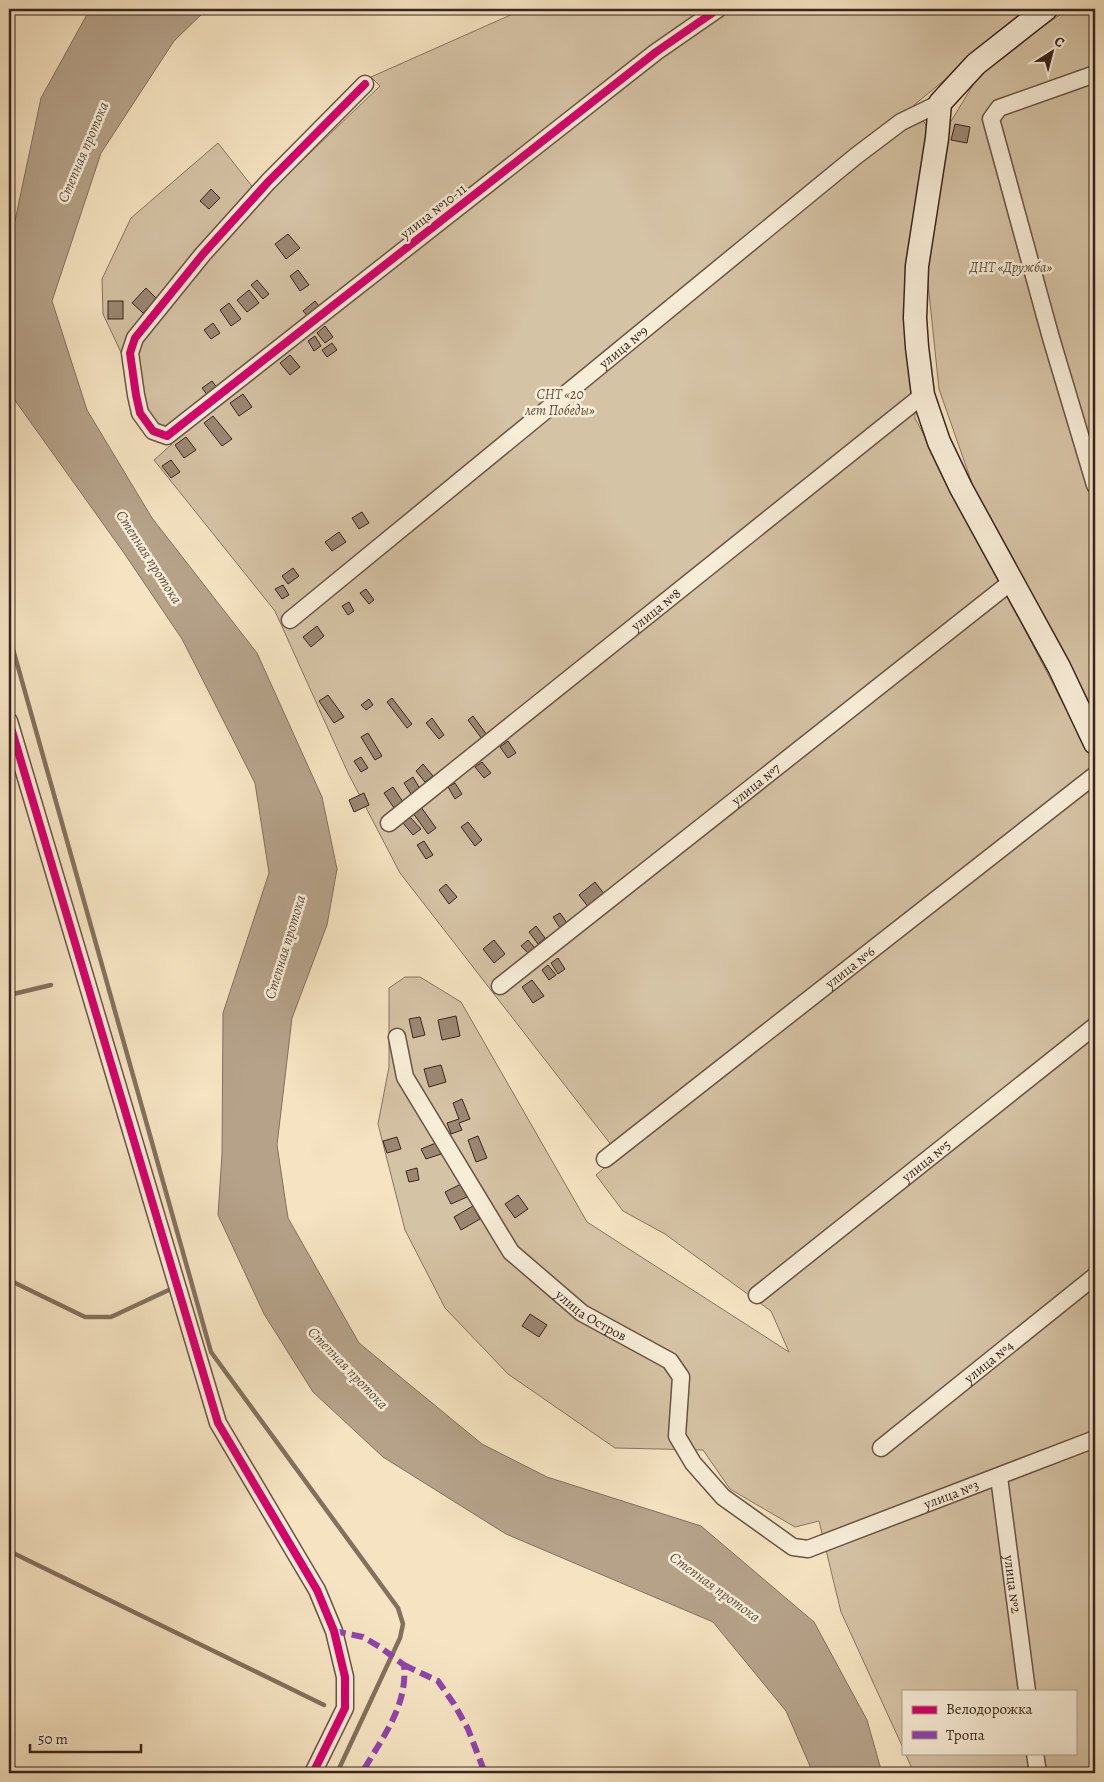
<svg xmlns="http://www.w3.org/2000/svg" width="1104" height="1782" font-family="Alegreya,serif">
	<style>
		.green { fill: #d5c3a5; stroke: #877460 }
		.water { fill: #b5a289; stroke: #83705d }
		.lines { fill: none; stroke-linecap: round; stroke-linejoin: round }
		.stream { stroke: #83705d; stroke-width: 4.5 }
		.building { fill: #9b8772; stroke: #39241c }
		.street-casing { stroke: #685445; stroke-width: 19 }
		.secondary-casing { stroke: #39241c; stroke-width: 25 }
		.street { stroke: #f8edd7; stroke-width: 16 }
		.secondary { stroke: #f8edd7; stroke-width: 22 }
		.quiet { stroke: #8e44ad; stroke-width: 6; stroke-dasharray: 12 6; stroke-linecap: butt }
		.cycleway-casing { stroke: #f8edd7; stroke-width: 11 }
		.cycleway { stroke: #d6006c; stroke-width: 8 }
		.labels { text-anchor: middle; stroke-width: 5; stroke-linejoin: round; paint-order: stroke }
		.street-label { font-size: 14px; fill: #39241c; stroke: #f8edd7 }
		.park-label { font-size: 14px; font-style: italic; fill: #604c3e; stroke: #f8edd7 }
		.water-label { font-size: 15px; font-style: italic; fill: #645042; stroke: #f8edd7 }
	</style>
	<rect width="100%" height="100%" fill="#f5e3c1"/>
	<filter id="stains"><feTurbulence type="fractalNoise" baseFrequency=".004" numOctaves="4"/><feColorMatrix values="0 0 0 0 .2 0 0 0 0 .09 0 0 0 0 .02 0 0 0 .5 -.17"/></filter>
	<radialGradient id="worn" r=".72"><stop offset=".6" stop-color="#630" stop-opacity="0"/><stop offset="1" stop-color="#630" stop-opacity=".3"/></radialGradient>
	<g class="green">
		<path d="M524,9h507l-117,96 16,27 -20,217 5,69 180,347v1008h-181l-9,-20h170v-62h-172v57l-62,-136 -22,-91 -24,6 -65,-38 -27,-39 -88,-2 -107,-74 -63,-66 -40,-78 -27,-106 11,-57v-79l16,-11h15l41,25 126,220 202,130 -18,-41 -106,-77 -42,-23 -27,-36 23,-20 -219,-282 -52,-100 -73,-162 -121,-151 18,-16 -15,-15 -54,-115 -1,-35 29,-61 87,-75 44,56 118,-113 -9,-9z"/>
		<path d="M1068,9h27v712l-121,-232 -35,-100 -13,-125 24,-141 32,-53z"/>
	</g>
	<path class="water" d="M90,9h117l-33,32 -73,112 -49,148 35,109 65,108 105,135 65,144 15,72 -10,56 -35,93 -15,127 11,73 71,125 123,101 65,33 154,49 113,96 53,98 15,53h-69l-27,-62 -73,-89 -207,-88 -123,-77 -70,-65 -49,-78 -46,-99 4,-61 1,-141 46,-140 -14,-90 -73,-144 -58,-86 -115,-161v-143l32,-151z"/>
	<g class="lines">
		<g class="stream">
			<path d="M9,635l202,717 187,256 5,16 -3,14 -63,135"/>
			<path d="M9,995l42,-10"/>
			<path d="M9,1280l76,37h26l62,-29"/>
			<path d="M9,1551l315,154"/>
		</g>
	</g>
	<g class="building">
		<path d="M955,124l15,3 -3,16 -16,-3z"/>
		<path d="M211,189l9,9 -11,11 -9,-8z"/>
		<path d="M288,234l12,14 -14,11 -11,-15z"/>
		<path d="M298,270l11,15 -9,6 -10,-15z"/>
		<path d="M257,280l12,14 -6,5 -12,-14z"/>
		<path d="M146,288l11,11 -14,14 -11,-10z"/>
		<path d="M249,290l10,13 -12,9 -10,-12z"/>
		<rect x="108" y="301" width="15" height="18"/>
		<path d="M315,301l8,10 -12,9 -8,-9z"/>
		<path d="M229,303l12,16 -10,7 -11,-16z"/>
		<path d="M213,323l7,10 -9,6 -7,-9z"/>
		<path d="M325,326l8,11 -8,6 -8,-10z"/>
		<path d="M315,336l6,10 -7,5 -6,-10z"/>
		<path d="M332,343l5,7 -10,7 -5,-7z"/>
		<path d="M290,355l10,12 -10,8 -10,-12z"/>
		<path d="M212,381l9,12 -10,7 -9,-12z"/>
		<path d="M243,394l9,13 -13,9 -9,-13z"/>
		<path d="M213,416l19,23 -10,7 -18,-23z"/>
		<path d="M186,437l10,13 -12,8 -9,-13z"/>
		<path d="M171,460l9,12 -9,6 -9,-12z"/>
		<path d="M362,512l7,11 -10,6 -7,-11z"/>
		<path d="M339,532l7,10 -14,9 -7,-9z"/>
		<path d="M293,568l6,8 -11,8 -6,-8z"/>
		<path d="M283,585l6,10 -7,4 -7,-10z"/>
		<path d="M366,589l8,11 -5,4 -9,-11z"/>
		<path d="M349,602l5,9 -6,4 -6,-9z"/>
		<path d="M317,626l7,10 -13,11 -8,-10z"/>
		<path d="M328,695l16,22 -10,6 -15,-22z"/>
		<path d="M392,698l20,26 -5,4 -20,-26z"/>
		<path d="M369,699l4,6 -7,5 -5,-5z"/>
		<path d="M473,716l14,19 -5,4 -14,-19z"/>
		<path d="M432,718l12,17 -5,4 -13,-16z"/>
		<path d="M368,733l14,23 -7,4 -14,-23z"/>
		<path d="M508,741l8,12 -8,5 -8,-11z"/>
		<path d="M361,757l7,11 -7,4 -7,-11z"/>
		<path d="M482,762l9,11 -7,5 -9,-11z"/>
		<path d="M423,764l10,12 -8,6 -9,-11z"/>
		<path d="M413,777l7,12 -9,5 -7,-11z"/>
		<path d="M455,783l7,11 -7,5 -7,-12z"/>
		<path d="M393,787l12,18 -9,6 -12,-18z"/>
		<path d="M364,793l5,12 -15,7 -5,-12z"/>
		<path d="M421,807l15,21 -8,6 -15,-21z"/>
		<path d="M410,817l11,12 -8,6 -10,-12z"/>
		<path d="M468,822l14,18 -7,6 -14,-19z"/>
		<path d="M424,841l9,14 -7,4 -9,-14z"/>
		<path d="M595,882l10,13 -16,13 -10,-13z"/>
		<path d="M446,884l11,13 -8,7 -10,-14z"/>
		<path d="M560,913l7,10 -7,5 -7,-11z"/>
		<path d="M536,926l9,12 -7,6 -9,-12z"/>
		<path d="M494,940l11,14 -11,9 -11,-14z"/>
		<path d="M528,940l7,8 -6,6 -8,-8z"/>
		<path d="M558,958l7,11 -7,5 -7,-11z"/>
		<path d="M548,965l8,10 -7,5 -7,-10z"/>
		<path d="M532,980l12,16 -11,7 -11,-16z"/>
		<path d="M456,1016l4,20 -18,4 -4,-20z"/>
		<path d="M420,1017l5,18 -12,3 -4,-19z"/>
		<path d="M441,1065l5,17 -17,5 -5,-18z"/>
		<path d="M462,1099l8,20 -11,4 3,7 -11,4 -4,-11 12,-4 -6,-16z"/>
		<path d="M478,1136l9,22 -11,4 -8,-22z"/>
		<path d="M397,1137l4,12 -14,4 -4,-12z"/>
		<path d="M436,1143l5,11 -15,5 -5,-10z"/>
		<path d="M417,1168l2,12 -10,2 -3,-11z"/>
		<path d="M461,1184l6,13 -16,7 -6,-12z"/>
		<path d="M518,1195l10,14 -13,9 -10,-14z"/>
		<path d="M473,1206l7,13 -19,11 -7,-13z"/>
		<path d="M530,1314l17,11 -8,12 -17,-11z"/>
	</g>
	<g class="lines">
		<defs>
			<g id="street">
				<path d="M1095,74l-96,34 -8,11 60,219 44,147"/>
				<path d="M365,84l-97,98 -65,72 -68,84 -5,15 6,42 4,18 13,18 14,5 489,-384 62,-43"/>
				<path id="s1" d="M290,620l566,-464 45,-34 39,-19"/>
				<path d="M9,721l209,702 99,167 17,41 11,46v31l-32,65"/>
				<path id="s2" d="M389,823l534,-428"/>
				<path id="s3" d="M500,986l511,-404"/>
				<path id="s4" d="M397,1037l8,40 106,175 71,61 88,48 11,16 -4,59 16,27 30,34 70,50 15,2 287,-110"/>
				<path id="s5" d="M605,1159l490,-384"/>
				<path id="s6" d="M757,1295l338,-269"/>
				<path id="s7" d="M881,1448l214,-172"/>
				<path id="s8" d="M999,1477l28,214"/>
				<path d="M1035,1753l3,20"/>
			</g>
			<path id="secondary" d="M1046,9l-70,55 -36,39 -3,35 -20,128 -2,52 2,29 6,48 16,47 22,46 98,179 36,76"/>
		</defs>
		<use href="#street" class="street-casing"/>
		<use href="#secondary" class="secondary-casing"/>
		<use href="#street" class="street"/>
		<use href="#secondary" class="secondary"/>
		<g class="quiet">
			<path d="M334,1631l29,6 17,10 24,18c4,42 -23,74 -42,108"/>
			<path d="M404,1665l34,16 16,23 14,25 17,44"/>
		</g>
		<defs>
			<g id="cycleway">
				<path d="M365,84l-97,98 -65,72 -68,84 -5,15 6,42 4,18 13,18 14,5 489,-384 62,-43"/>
				<path d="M9,721l209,702 99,167 17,41 11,46v31l-32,65"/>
			</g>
		</defs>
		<use href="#cycleway" class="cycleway-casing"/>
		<use href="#cycleway" class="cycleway"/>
	</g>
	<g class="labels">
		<g class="street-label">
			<text transform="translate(433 211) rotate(-38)" y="5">улица №10-11</text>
			<text dy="5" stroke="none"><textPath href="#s1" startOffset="431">улица №9</textPath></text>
			<text dy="5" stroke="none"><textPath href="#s2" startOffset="342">улица №8</textPath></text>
			<text dy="5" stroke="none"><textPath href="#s3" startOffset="326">улица №7</textPath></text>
			<text dy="5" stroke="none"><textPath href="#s5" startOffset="311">улица №6</textPath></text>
			<text dy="5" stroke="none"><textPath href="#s6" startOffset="216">улица №5</textPath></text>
			<text dy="5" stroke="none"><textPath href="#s4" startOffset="348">улица Остров</textPath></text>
			<text dy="5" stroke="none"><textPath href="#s7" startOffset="138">улица №4</textPath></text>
			<text dy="5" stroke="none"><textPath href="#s4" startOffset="849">улица №3</textPath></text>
			<text dy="5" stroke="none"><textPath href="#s8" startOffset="108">улица №2</textPath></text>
		</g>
		<g class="park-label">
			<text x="1011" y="272">ДНТ «Дружба»</text>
			<text x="560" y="399">СНТ «20<tspan x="560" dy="16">лет Победы»</tspan></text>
		</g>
		<g class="water-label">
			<text transform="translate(83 152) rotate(-67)" y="5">Степная протока</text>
			<text transform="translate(149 557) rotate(57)" y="5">Степная протока</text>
			<text transform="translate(285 947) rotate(-73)" y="5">Степная протока</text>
			<text transform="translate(348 1368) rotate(46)" y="5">Степная протока</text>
			<text transform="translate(715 1587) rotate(36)" y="5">Степная протока</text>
		</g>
	</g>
	<rect width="1104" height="1782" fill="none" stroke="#f5e3c1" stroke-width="30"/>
	<rect x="10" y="10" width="1084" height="1762" fill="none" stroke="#39241c" stroke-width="2.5"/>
	<rect x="15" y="15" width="1074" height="1752" fill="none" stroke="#39241c"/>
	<rect x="902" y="1690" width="175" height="65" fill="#f8edd7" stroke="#ac9d8c"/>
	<rect x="912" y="1706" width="25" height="8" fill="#d6006c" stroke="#ac9d8c"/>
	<text x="946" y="1714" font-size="15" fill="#39241c">Велодорожка</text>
	<rect x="912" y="1731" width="25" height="8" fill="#8e44ad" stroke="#ac9d8c"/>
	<text x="946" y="1740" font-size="15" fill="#39241c">Тропа</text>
	<g transform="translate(1052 52) rotate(36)" stroke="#f8edd7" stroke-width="4" paint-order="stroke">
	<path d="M0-4L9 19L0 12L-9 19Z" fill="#39241c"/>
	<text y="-8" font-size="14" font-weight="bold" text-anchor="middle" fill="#39241c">С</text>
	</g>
	<path d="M30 1744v8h111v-8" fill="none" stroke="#39241c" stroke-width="2.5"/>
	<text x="38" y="1744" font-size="15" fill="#39241c" stroke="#f8edd7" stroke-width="4" paint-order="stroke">50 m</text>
	<rect width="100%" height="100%" filter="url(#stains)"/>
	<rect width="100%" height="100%" fill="url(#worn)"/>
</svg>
